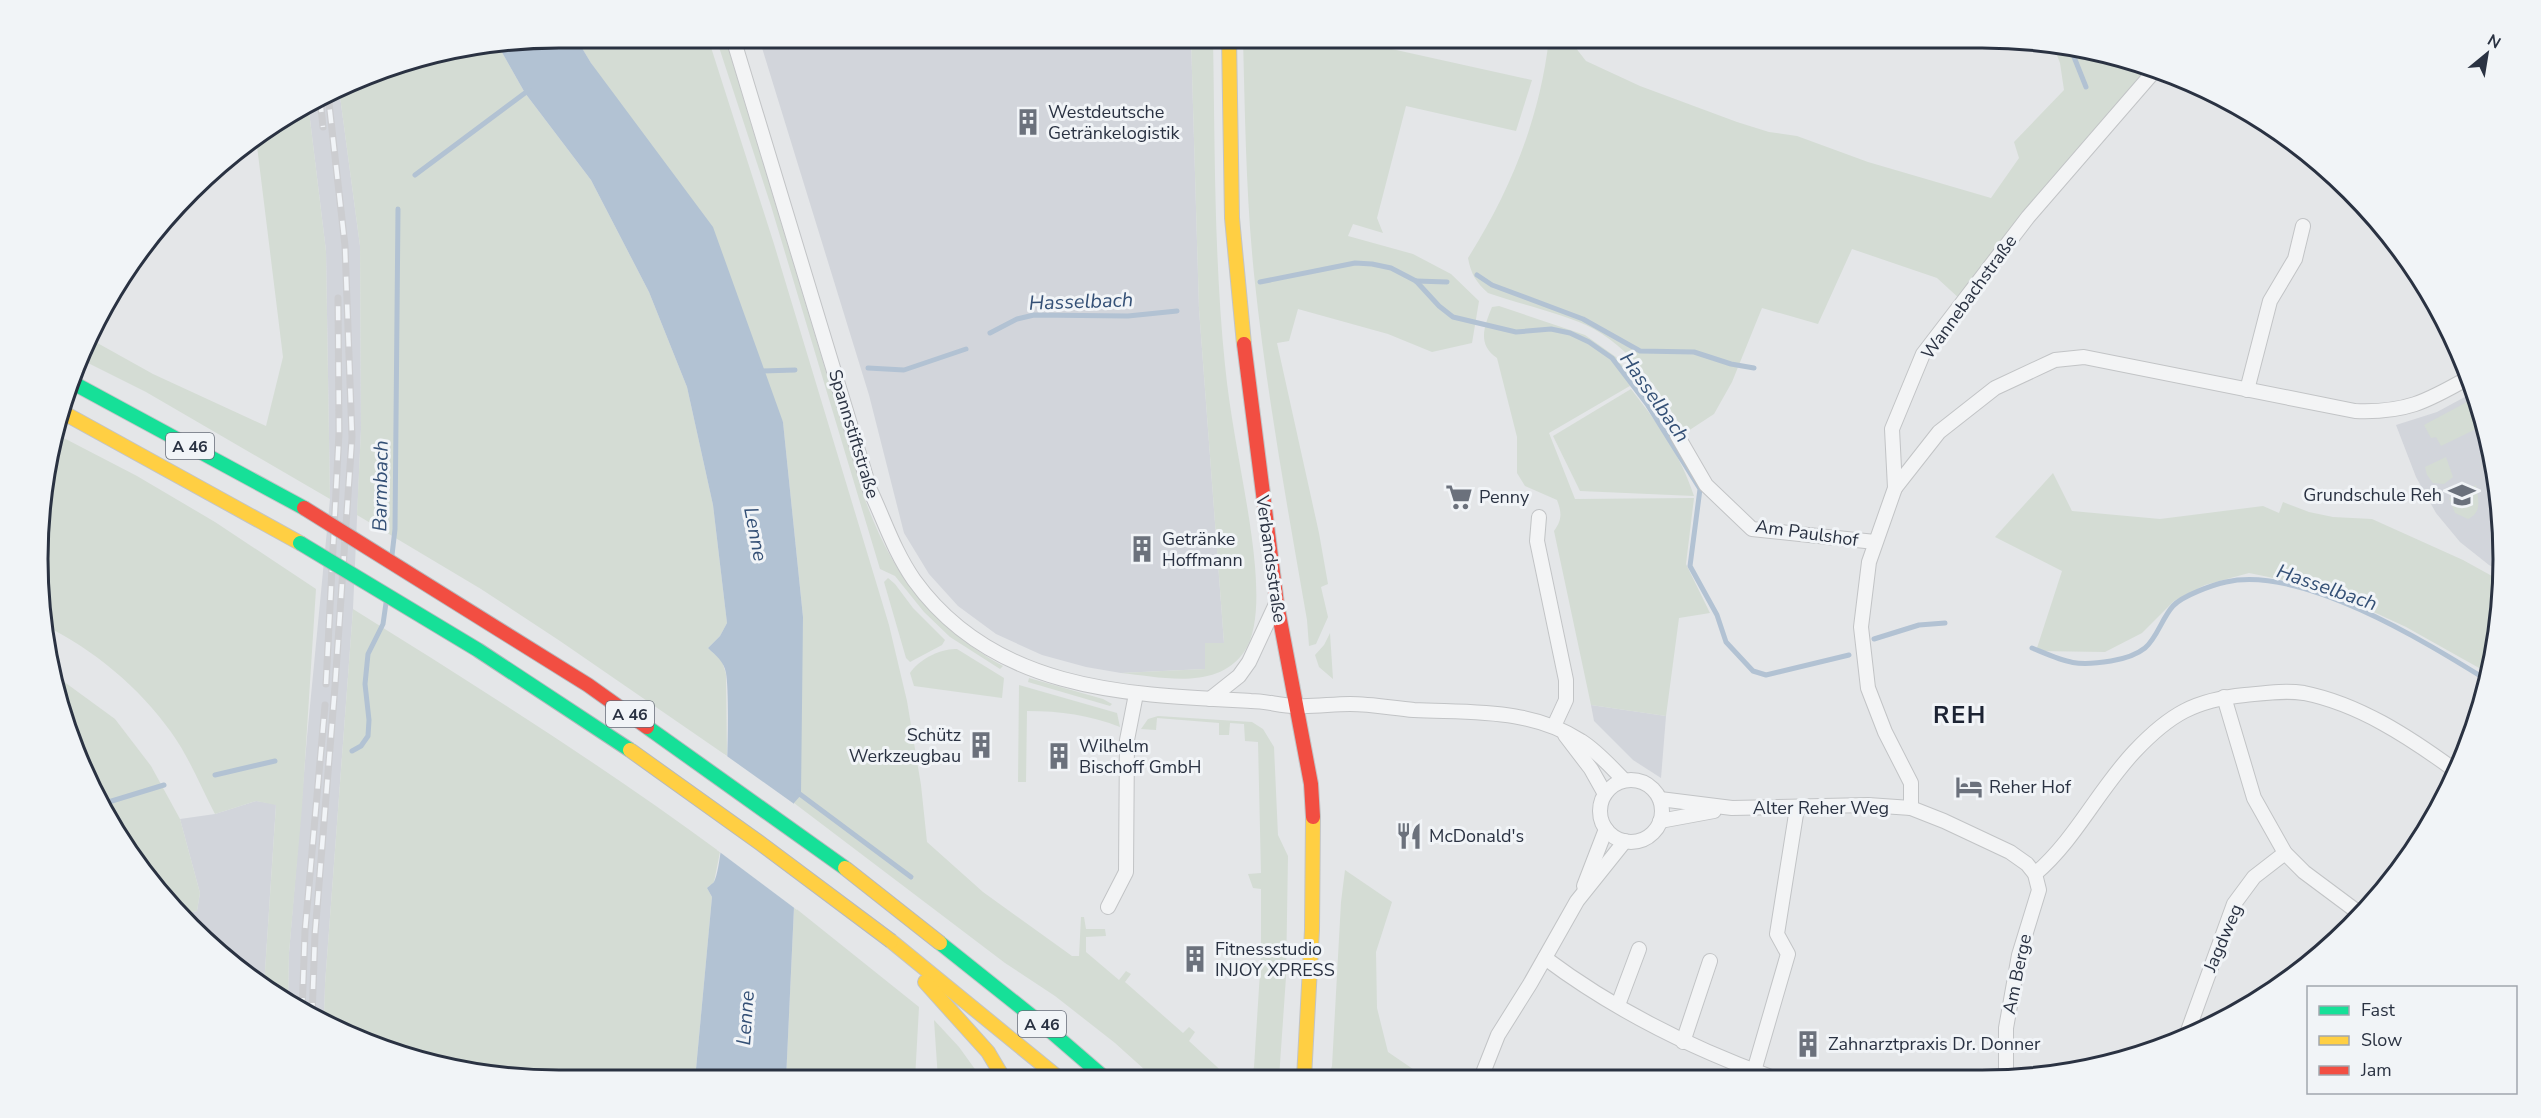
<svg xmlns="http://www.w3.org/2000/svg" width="2541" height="1118" font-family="'Nunito Sans',sans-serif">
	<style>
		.built { fill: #d2d5db }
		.green { fill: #d4dcd4 }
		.water { fill: #b2c2d3 }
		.pier { fill: #e4e6e8 }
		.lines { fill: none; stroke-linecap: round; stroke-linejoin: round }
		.stream { stroke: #b2c2d3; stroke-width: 5 }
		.street-casing { stroke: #c2c4c6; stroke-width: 16 }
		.fast-casing { stroke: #c2c4c6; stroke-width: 16 }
		.slow-casing { stroke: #c2c4c6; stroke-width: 16 }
		.jam-casing { stroke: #c2c4c6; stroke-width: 16 }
		.street { stroke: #f3f4f5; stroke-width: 14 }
		.fast { stroke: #16e098; stroke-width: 14 }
		.slow { stroke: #ffcf43; stroke-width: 14 }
		.jam { stroke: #f24e42; stroke-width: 14 }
		.rail-casing { stroke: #cccdd0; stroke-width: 7 }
		.rail { stroke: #f1f4f7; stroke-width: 4.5; stroke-dasharray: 14; stroke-linecap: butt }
		.fast-bridge-casing { stroke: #b6b9bd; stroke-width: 16; stroke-linecap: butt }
		.slow-bridge-casing { stroke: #b6b9bd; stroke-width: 16; stroke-linecap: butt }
		.jam-bridge-casing { stroke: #b6b9bd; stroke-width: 16; stroke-linecap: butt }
		.fast-bridge { stroke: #16e098; stroke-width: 14 }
		.slow-bridge { stroke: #ffcf43; stroke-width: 14 }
		.jam-bridge { stroke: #f24e42; stroke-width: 14 }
		.labels { text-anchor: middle; stroke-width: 6; stroke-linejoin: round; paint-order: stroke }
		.shield { fill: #f1f4f7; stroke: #666c78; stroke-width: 1.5 }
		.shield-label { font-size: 16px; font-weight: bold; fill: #2a3242 }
		.poi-label { font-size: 18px; fill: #2a3242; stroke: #f1f4f7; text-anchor: start }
		.street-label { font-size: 18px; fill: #2a3242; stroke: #f1f4f7 }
		.water-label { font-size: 20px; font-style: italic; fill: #345076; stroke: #f1f4f7 }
		.district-label { font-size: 24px; font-weight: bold; letter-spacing: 1.5px; fill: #1c2333; stroke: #f1f4f7 }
		.rim { fill: none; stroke: #2a3242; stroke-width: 3 }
	</style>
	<rect width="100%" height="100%" fill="#e4e6e8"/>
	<g class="built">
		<path d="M759,38h432l8,271 25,334 -19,1v25l-84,4 -35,-6 -44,-12 -46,-21 -38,-28 -29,-32 -25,-41 -35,-138z"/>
		<path d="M339,89l21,157 1,183 -8,180 -28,375 -1,38 -36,-19 1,-50 18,-216 23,-238 -4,-248 -18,-148z"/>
		<path d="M2474,392l12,32 16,101 -1,46 -12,-6 -29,-23 -24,-29 -20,-36 -20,-52 41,-13z"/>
		<path d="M1591,705l75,11 -5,62 -28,-18 -39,-39z"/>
		<path d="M256,801l20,3 -12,182 -49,-35 -30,-37 12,-3 3,-18 -20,-74 35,-5z"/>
	</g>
	<g class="green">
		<path d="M576,38h132l66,206 115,381 18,76 14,84 6,57 56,50 89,64h7l2,-39h3l2,12h19l1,7 -20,1v15l33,28 7,-9 5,3 -6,8 58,51 6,-6 6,5 -6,9 40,37 23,-4 2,-7 7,-111v-67l-8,-1 -5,-14 13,-1 -3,-131 -13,-1 -1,-17 -14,-1 -1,12h-10v-12l-62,-5 -1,12 -15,-1 7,-10 10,-3 94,6 11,7 11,18 4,88 10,21 -2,121 -7,101 -124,1 -40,-36 -60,-47 -50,-33 -211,-160 9,-186 -20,-195 -192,-359z"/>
		<path d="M716,38h9l138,456c28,79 66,131 140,172l-3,3 -50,-32 -26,-25 -29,-36 -15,-7 -109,-363z"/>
		<path d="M1191,38h22c2,108 1,219 12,327 5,51 16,102 24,153 5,34 16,105 -5,134 -27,39 -83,25 -123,21l84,-4v-26h19l-25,-334z"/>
		<path d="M1243,38h24l16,8 59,-8 190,42 -16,51 -110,-25 -29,112 6,15 -30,-9 -5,12 65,18 38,20 28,27 -7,42 -40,9 -44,-18 -90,-25 -9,32 -12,2 42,190 9,51 -7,3 7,30 -12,27 -7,2 -2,-26c-20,-115 -41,-230 -53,-346 -8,-79 -9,-158 -11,-236z"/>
		<path d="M1549,38h19l18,23 54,25 97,36 32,10 28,4 71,26 123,36 28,-40 -5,-16 50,-52 -4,-27 -5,-13 99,17 -193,233 -24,-22 -85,-29 -34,75 -56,-16 -30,74 -18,32 -29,19c-25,-41 -54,-87 -99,-108 -29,-13 -67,-21 -98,-32 -12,-11 -17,-19 -20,-35 43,-68 72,-140 81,-220z"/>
		<path d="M499,47l26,46 66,87 58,112 38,95 26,118 14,118 -7,13 -12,12 14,13 4,13 1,82 -167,-115 -79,-52 -124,-74 4,-86 -1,-183 -21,-157 52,-24z"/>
		<path d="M308,103l18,148 4,248 -184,-107 -62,-31 8,-21 61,34 113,52 17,-69 -27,-219z"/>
		<path d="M1499,306l86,29 31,22 19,26 -86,50 26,66 119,-1 -8,66 24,49 -31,5 -13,98 -75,-11 -37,-174c8,-11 8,-18 3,-31l-32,-14 -8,-13v-36l-20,-79c-20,-14 -13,-31 -5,-51z"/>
		<path d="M1631,389c28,36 48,63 63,107l-114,-5 -27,-55z"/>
		<path d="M2467,402l4,1 -1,10 8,15 -37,18 -5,-9 -5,1 -7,-13z"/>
		<path d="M56,434l81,42 78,46 101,67 -14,218 -13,146 -1,50 -24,-17 12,-181 -20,-4 -41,13c-14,-27 -26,-57 -44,-82 -32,-45 -78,-83 -127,-107l-6,-66 9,-101z"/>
		<path d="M2446,457l7,20 -9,7 -11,-1 -6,-8 -2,-8z"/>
		<path d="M2053,473l19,38 88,8 103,-13 16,7 4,-11 26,10 24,5 39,2 91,41 38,21 -2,46 -11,46 -82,-46 -84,-39 -73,-15 -44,12 -31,16 -32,32 -37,19 -69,-1 26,-80 -67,-34z"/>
		<path d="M2476,485c2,13 7,27 -8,34l-13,-6 -6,-15z"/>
		<path d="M888,578l7,6 18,24 32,32 -3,5 -32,17 -4,-4 -22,-76z"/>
		<path d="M353,609c125,78 249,156 367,243l-6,30 -7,6 5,9 -17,183h-136l-168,-27 -67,-31 1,-38z"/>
		<path d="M1330,633l3,46 -14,-12 -4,-12 9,-10z"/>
		<path d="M957,649l47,29 -2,20 -88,-12 -4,-13c8,-13 31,-25 47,-24z"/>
		<path d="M52,673l63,46 36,47 29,53 20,74 -3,18 -12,3 -78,-95z"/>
		<path d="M1029,678l74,21 9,5 -2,2 -82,-24z"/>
		<path d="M1019,685l98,28 3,14c-31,-12 -59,-16 -93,-16l-1,71h-8z"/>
		<path d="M1345,870l47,32 -16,50 1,56 11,44 38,26h-98l4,-12 9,-164z"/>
		<path d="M794,907l125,100 -4,72 -129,1z"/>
		<path d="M934,1020l25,27 23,32h-44z"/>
	</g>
	<path class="water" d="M559,38h17l15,25 122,164 70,195 20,195 -2,178 -7,8v104l-8,173h-91l17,-183 -5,-9c1,-1 6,-5 7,-6 12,-22 17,-180 12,-209 -2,-12 -10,-17 -18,-25l12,-12 7,-13 -14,-118 -26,-118 -38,-95 -58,-112 -66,-87 -26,-46z"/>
	<path class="pier" d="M724,754l73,52v104l-80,-60z"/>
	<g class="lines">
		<g class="stream">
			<path d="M2072,52l14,35"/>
			<path d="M415,175l114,-85"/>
			<path d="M1477,275l15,10 91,34 57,32 54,1 37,12 23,4"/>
			<path d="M1416,281l31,1"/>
			<path d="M1260,282l95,-19 17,1 19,4 25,13 23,25 14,11 63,15 35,-3 19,4 19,9 23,16 35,46 53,85 -10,77 27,49 9,27 27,29 13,4 83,-20"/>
			<path d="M990,333l27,-14 17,-4 94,1 49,-5"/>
			<path d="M868,368l36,2 62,-21"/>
			<path d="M761,371l34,-1"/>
			<path d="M392,555l3,-26 3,-320"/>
			<path d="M1874,639l45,-14 26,-2"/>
			<path d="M2032,648c34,14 42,19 79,13 12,-2 24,-5 34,-13 12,-10 17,-30 28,-42 9,-10 39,-21 53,-24 75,-17 198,59 261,98"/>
			<path d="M352,751l9,-5 7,-10 1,-16 -4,-36 3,-30 15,-30 3,-21"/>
			<path d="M215,775l60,-14"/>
			<path d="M797,792l114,85"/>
			<path d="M102,804l62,-19"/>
		</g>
		<defs>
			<g id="street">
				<path d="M733,38l137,452c15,32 24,61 44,90 80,111 213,115 337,121 15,0 30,5 45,5 18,1 36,-2 54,-2 21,0 42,4 64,6 57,3 117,-2 167,31 16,10 30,26 43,39"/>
				<path d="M2247,390l23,-89 25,-42 8,-33"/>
				<path d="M1677,435l29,50 46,44 123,13"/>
				<path d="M1895,488l44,-56 56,-44 60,-28 29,-3 271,54c50,2 71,-9 113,-33"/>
				<path d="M1539,517l-2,24 29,139v20l-12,26"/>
				<path d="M2224,697l30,101 31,55 19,19 55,41"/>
				<path d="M1210,699l29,-23 10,-14 27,-58"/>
				<path d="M1565,735l26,34 14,25"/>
				<circle cx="1631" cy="811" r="31"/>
				<path d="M1660,799l72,9 136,-3 43,3 33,13 66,31 17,12 8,10 4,16 -20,65 -13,73v48"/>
				<path d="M1911,808v-25l-26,-51 -17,-44 -7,-61 8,-65 26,-74 -3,-59 31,-75 105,-137 129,-149"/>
				<path d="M1660,821l54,-10"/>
				<path d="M2035,874c41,-35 63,-84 100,-123 35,-37 60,-51 110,-56 20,-2 40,-5 59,-2 55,11 105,44 149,76"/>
				<path d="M1584,886l22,-57"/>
				<path d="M1108,907l18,-35 1,-132 9,-46"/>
				<path d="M1545,958c68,51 146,90 226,119"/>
				<path d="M1618,1005l21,-56"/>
				<path d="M2185,1039l49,-135 20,-27 31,-24"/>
				<path d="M1683,1042l27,-81"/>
				<path d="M1754,1071l34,-117 -11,-20 20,-126"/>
				<path d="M1481,1078l17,-43 32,-51 47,-83 48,-60"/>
			</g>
			<g id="fast">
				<path d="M75,384l229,124"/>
				<path d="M940,943l108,86 58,50"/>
			</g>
			<g id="slow">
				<path d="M1229,38l3,180 12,126"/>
				<path d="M64,413l236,130"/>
				<path d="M891,941l169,138"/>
				<path d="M925,982l63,70 16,27"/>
				<path d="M1304,1078l8,-148 1,-113"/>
			</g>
			<path id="jam" d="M1244,344l33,260 34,180 2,33"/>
		</defs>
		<use href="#street" class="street-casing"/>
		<use href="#fast" class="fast-casing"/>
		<use href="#slow" class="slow-casing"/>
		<use href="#jam" class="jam-casing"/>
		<use href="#street" class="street"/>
		<use href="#fast" class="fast"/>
		<use href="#slow" class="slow"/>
		<use href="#jam" class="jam"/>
		<defs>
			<g id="rail">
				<path d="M320,98l3,29"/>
				<path d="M326,684l13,-251 -1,-135"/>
				<path d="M302,1012l3,-81 20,-226"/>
				<path d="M312,1017l3,-83 20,-248 17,-249 -7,-191 -17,-152"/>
			</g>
		</defs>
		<use href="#rail" class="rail-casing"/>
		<use href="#rail" class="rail"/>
		<defs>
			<g id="fast-bridge">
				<path d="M300,543l178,107 152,100"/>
				<path d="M647,727l198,141"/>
			</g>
			<g id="slow-bridge">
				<path d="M630,750l130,93 131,98"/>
				<path d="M845,868l95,75"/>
			</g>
			<path id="jam-bridge" d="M304,508l284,177 59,42"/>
		</defs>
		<use href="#fast-bridge" class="fast-bridge-casing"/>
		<use href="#slow-bridge" class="slow-bridge-casing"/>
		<use href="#jam-bridge" class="jam-bridge-casing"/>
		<use href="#fast-bridge" class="fast-bridge"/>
		<use href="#slow-bridge" class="slow-bridge"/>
		<use href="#jam-bridge" class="jam-bridge"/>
	</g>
	<defs>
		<symbol id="building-bare" viewBox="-9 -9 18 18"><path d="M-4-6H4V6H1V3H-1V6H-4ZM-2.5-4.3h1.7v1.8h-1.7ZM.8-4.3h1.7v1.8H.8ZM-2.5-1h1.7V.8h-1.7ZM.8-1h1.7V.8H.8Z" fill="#6b717c" stroke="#f1f4f7" stroke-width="2.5" paint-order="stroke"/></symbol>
		<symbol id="school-bare" viewBox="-9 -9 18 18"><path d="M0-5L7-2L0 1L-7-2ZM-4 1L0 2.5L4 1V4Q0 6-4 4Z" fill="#6b717c" stroke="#f1f4f7" stroke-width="2.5" paint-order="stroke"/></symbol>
		<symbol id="supermarket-bare" viewBox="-9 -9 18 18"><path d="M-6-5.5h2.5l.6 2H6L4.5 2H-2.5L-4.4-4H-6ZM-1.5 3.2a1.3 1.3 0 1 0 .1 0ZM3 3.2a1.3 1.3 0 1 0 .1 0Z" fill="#6b717c" stroke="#f1f4f7" stroke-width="2.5" paint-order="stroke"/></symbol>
		<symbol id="hotel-bare" viewBox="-9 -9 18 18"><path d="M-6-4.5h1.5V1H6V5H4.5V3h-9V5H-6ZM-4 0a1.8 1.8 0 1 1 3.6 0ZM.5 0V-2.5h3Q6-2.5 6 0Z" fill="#6b717c" stroke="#f1f4f7" stroke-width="2.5" paint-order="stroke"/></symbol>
		<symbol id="restaurant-bare" viewBox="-9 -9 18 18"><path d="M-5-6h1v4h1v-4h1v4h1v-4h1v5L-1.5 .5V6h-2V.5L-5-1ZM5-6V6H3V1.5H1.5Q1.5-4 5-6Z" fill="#6b717c" stroke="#f1f4f7" stroke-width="2.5" paint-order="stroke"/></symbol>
	</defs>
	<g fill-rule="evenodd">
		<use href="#building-bare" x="1009" y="103" width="38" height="38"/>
		<use href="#school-bare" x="2443" y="476" width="38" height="38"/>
		<use href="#supermarket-bare" x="1440" y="478" width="38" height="38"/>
		<use href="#building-bare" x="1123" y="530" width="38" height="38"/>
		<use href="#building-bare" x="962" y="726" width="38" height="38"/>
		<use href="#building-bare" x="1040" y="737" width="38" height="38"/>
		<use href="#hotel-bare" x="1950" y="768" width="38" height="38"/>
		<use href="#restaurant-bare" x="1390" y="817" width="38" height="38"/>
		<use href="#building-bare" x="1176" y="940" width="38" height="38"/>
		<use href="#building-bare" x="1789" y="1025" width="38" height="38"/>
	</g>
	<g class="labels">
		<g class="shield">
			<rect x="166" y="433" width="48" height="26" rx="4.5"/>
			<rect x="606" y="701" width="48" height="26" rx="4.5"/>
			<rect x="1018" y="1011" width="48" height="26" rx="4.5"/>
		</g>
		<g class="shield-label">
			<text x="190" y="452">A 46</text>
			<text x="630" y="720">A 46</text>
			<text x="1042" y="1030">A 46</text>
		</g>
		<g class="poi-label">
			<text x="1048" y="118">Westdeutsche<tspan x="1048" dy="21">Getränkelogistik</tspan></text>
			<text x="2442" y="501" text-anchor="end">Grundschule Reh</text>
			<text x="1479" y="503">Penny</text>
			<text x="1162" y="545">Getränke<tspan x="1162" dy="21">Hoffmann</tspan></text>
			<text x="961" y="741" text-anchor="end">Schütz<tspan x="961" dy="21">Werkzeugbau</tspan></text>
			<text x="1079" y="752">Wilhelm<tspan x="1079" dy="21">Bischoff GmbH</tspan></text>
			<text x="1989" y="793">Reher Hof</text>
			<text x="1429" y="842">McDonald's</text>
			<text x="1215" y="955">Fitnessstudio<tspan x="1215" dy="21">INJOY XPRESS</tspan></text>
			<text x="1828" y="1050">Zahnarztpraxis Dr. Donner</text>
		</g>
		<g class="street-label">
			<text transform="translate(1969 297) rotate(-54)" y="6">Wannebachstraße</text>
			<text transform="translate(854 434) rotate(73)" y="6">Spannstiftstraße</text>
			<text transform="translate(1807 533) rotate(8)" y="6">Am Paulshof</text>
			<text transform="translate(1271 559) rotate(82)" y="6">Verbandsstraße</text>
			<text x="1821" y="814">Alter Reher Weg</text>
			<text transform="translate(2223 938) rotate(-67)" y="6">Jagdweg</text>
			<text transform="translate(2017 974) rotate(-78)" y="6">Am Berge</text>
		</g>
		<g class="water-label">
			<text transform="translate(1081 301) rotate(-2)" y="7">Hasselbach</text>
			<text transform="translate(1655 397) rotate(55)" y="7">Hasselbach</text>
			<text transform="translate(380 486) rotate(-89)" y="7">Barmbach</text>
			<text transform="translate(756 534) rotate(79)" y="7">Lenne</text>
			<text transform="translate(2327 587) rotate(19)" y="7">Hasselbach</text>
			<text transform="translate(745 1018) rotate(-86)" y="7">Lenne</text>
		</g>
		<g class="district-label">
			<text x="1960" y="723">REH</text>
		</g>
	</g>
	<path d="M0 0H2541V1118H0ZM559 48H1982A511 511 0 0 1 2493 559V559A511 511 0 0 1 1982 1070H559A511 511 0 0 1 48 559V559A511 511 0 0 1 559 48Z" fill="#f1f4f7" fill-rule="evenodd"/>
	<path class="rim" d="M559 48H1982A511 511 0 0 1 2493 559V559A511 511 0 0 1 1982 1070H559A511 511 0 0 1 48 559V559A511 511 0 0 1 559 48Z"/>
	<rect x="2307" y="986" width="210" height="108" fill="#f1f4f7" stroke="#a1a6af" stroke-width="1.5"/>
	<rect x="2319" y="1006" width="30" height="9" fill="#16e098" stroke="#a1a6af" stroke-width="1.5"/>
	<text x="2361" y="1016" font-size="18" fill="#2a3242">Fast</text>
	<rect x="2319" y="1036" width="30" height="9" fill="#ffcf43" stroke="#a1a6af" stroke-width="1.5"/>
	<text x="2361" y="1046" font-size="18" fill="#2a3242">Slow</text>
	<rect x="2319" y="1066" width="30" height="9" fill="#f24e42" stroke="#a1a6af" stroke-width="1.5"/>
	<text x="2361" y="1076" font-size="18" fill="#2a3242">Jam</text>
	<g transform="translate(2487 54) rotate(30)" stroke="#f1f4f7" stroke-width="4.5" paint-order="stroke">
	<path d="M0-4.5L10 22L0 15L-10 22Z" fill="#2a3242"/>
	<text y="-9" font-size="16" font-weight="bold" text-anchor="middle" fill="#2a3242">N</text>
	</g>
</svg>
